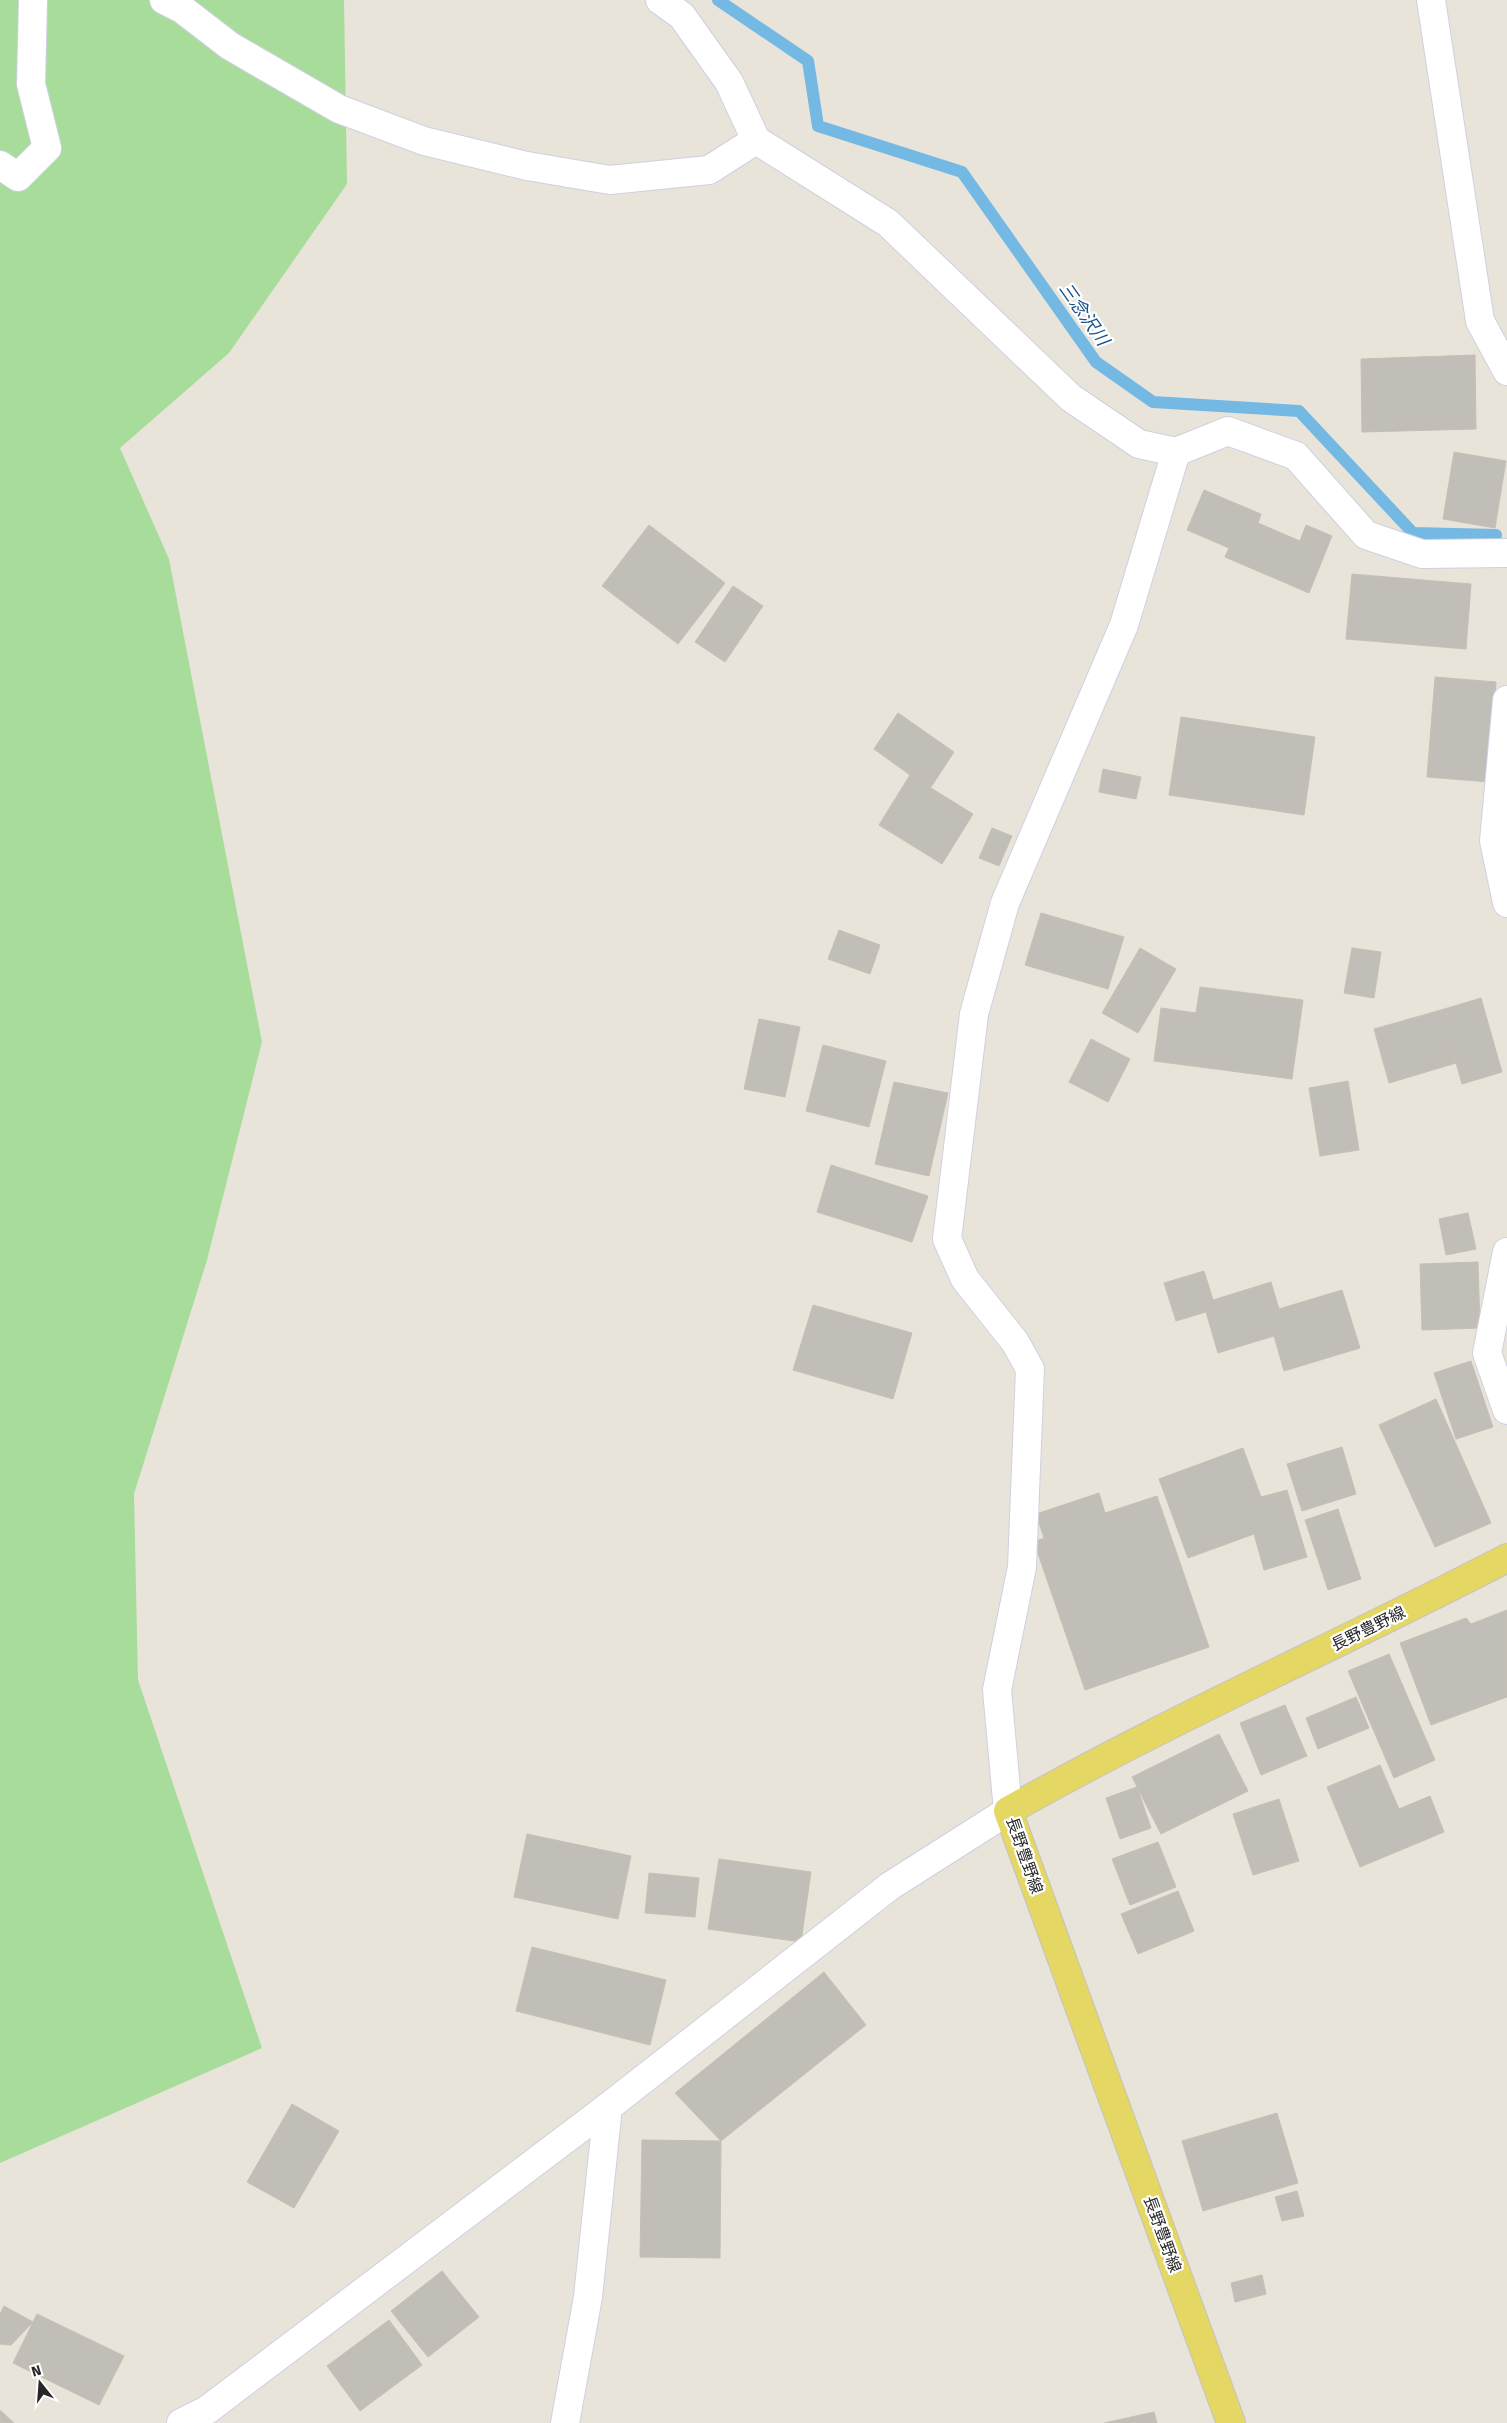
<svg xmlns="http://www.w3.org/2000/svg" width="1507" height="2423" font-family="'Fira Sans','Noto Sans JP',sans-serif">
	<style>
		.green { fill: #a8dc9a }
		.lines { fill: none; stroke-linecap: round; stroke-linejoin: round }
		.stream { stroke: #74b8e4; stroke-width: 12 }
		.building { fill: #c1beb7; stroke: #c4c0b4 }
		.minor-casing { stroke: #cfd0e0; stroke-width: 30 }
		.major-casing { stroke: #c3c3c3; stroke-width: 30 }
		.minor { stroke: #fff; stroke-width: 28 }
		.major { stroke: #e5d763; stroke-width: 28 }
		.labels { text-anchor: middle; stroke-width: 4.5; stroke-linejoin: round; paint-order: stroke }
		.street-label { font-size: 16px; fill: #272727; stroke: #fff }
		.water-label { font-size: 18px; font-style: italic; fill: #17558c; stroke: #fff }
	</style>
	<rect width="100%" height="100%" fill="#e9e4da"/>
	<path class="green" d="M0,0h344l3,184 -118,169 -109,95 49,111 93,483 -55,218 -73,234 4,186 124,368 -262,115z"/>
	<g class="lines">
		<path class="stream" d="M718,0l90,61 10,65 144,46 134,190 57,40 146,9 114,122 83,2"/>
	</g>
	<g class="building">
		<path d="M1475,355l1,74 -114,3 -1,-73z"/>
		<path d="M1454,452l52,9 -11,67 -52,-9z"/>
		<path d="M1204,490l57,24 -3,9 42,18 6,-16 26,11 -23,57 -84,-36 4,-9 -42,-18z"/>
		<path d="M649,525l76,58 -47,61 -76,-58z"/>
		<path d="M1352,574l119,10 -5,65 -120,-10z"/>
		<path d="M733,586l30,20 -38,56 -30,-20z"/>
		<path d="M1435,677l61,5 -7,100 -62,-5z"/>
		<path d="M898,713l56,39 -23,35 -21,-12 -36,-26z"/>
		<path d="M1181,717l134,20 -11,78 -135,-20z"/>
		<path d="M1103,769l38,8 -5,22 -37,-7z"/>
		<path d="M910,775l63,39 -31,50 -63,-39z"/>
		<path d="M992,828l20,8 -13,30 -20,-8z"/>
		<path d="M1041,913l83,24 -16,52 -83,-24z"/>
		<path d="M839,930l41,15 -10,29 -42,-15z"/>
		<path d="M1140,948l36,21 -38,64 -36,-20z"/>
		<path d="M1352,948l29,4 -7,46 -30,-5z"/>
		<path d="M1200,987l103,13 -11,79 -138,-18 7,-53 35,5z"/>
		<path d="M1481,998l21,74 -40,12 -21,-74z"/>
		<path d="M1441,1010l15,53 -67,20 -15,-54z"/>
		<path d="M759,1019l41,8 -15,70 -41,-8z"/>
		<path d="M1091,1039l39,20 -22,43 -39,-20z"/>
		<path d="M823,1045l63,16 -17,66 -63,-16z"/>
		<path d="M1348,1081l11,69 -39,6 -11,-68z"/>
		<path d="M894,1082l54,11 -19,83 -54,-12z"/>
		<path d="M831,1165l97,31 -16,46 -95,-30z"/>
		<path d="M1468,1213l8,36 -30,6 -7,-36z"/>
		<path d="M1478,1262l2,66 -58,2 -2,-66z"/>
		<path d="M1204,1271l9,29 58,-18 8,27 63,-19 18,58 -76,23 -10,-35 -56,17 -12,-41 -30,9 -12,-38z"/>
		<path d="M813,1305l99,28 -19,66 -100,-29z"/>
		<path d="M1471,1361l22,66 -37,12 -22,-66z"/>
		<path d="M1436,1399l55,124 -56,24 -56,-122z"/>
		<path d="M1342,1447l14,47 -54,17 -15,-47z"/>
		<path d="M1243,1448l18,49 26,-7 20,67 -43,13 -10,-36 -66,24 -29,-79z"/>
		<path d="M1099,1493l6,20 52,-17 52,151 -124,43 -51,-148 10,-4 -8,-24z"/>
		<path d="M1338,1509l23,70 -33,11 -23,-70z"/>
		<path d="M1507,1610v87l-76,28 -31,-82 66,-25 5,6z"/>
		<path d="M1389,1654l46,106 -41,18 -46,-107z"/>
		<path d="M1356,1697l13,31 -51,21 -12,-31z"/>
		<path d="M1285,1705l22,51 -46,19 -21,-52z"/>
		<path d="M1219,1734l29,57 -87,43 -29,-57z"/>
		<path d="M1380,1765l19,44 31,-13 14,36 -84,35 -33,-80z"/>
		<path d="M1137,1787l14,41 -31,11 -14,-41z"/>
		<path d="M1279,1799l20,62 -46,14 -20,-61z"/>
		<path d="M527,1834l104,22 -13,63 -104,-22z"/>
		<path d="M1158,1842l18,45 -46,18 -18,-46z"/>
		<path d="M719,1859l92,13 -10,70 -93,-13z"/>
		<path d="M649,1873l50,5 -4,39 -50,-4z"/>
		<path d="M1178,1891l16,40 -56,23 -17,-40z"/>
		<path d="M532,1947l134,33 -16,65 -134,-34z"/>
		<path d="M824,1972l42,53 -145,116 -46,-48z"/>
		<path d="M292,2104l47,27 -45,77 -47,-26z"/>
		<path d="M1277,2113l21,70 -95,28 -21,-70z"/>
		<path d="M642,2140l79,1 -1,117 -80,-1z"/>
		<path d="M1297,2191l7,25 -22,5 -7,-24z"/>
		<path d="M442,2271l37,46 -51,40 -37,-46z"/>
		<path d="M1262,2275l4,19 -31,8 -4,-19z"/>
		<path d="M4,2306l29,16 -22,23 -11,-1v-30z"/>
		<path d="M37,2314l87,42 -25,49 -86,-42z"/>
		<path d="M389,2320l33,45 -62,46 -33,-45z"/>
		<path d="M0,2410l14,13h-14z"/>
		<path d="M1154,2412l3,11h-53z"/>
	</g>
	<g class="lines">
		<defs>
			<g id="minor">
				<path d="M164,0l18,9 48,37 109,63 85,32 103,25 83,14 99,-10 47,-30"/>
				<path d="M1431,0l49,321 27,50"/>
				<path d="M0,165l18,12 29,-29 -16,-64 2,-84"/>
				<path d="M1176,452l52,-21 68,25 70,79 56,19 85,-1"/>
				<path d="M1507,700l-13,141 13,62"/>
				<path d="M1507,1252l-20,101 20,57"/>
				<path d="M181,2423l26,-13 401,-303 282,-221 118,-75 -11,-121 25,-123 8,-198 -15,-27 -50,-63 -18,-40 27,-225 31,-111 119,-278 52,-173 -37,-8 -68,-46 -183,-175 -132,-83 -27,-58 -47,-66 -22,-16"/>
				<path d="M565,2423l23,-126 20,-190"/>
			</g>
			<path id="major" d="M1231,2423l-223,-612c162,-92 334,-167 499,-253"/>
		</defs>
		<use href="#minor" class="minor-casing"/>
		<use href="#major" class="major-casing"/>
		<use href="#minor" class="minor"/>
		<use href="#major" class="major"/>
	</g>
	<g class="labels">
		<g class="street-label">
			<text transform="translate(1368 1628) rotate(-26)" y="6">長野豊野線</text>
			<text transform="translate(1025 1855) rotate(71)" y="6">長野豊野線</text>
			<text transform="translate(1163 2234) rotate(70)" y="6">長野豊野線</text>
		</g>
		<g class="water-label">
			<text transform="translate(1084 314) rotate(55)" y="6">三念沢川</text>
		</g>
	</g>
	<g transform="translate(40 2383) rotate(343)" stroke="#ffffff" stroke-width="4" paint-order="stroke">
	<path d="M0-4L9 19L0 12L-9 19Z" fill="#272727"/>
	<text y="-8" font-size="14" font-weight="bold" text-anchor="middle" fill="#272727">N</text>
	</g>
</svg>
